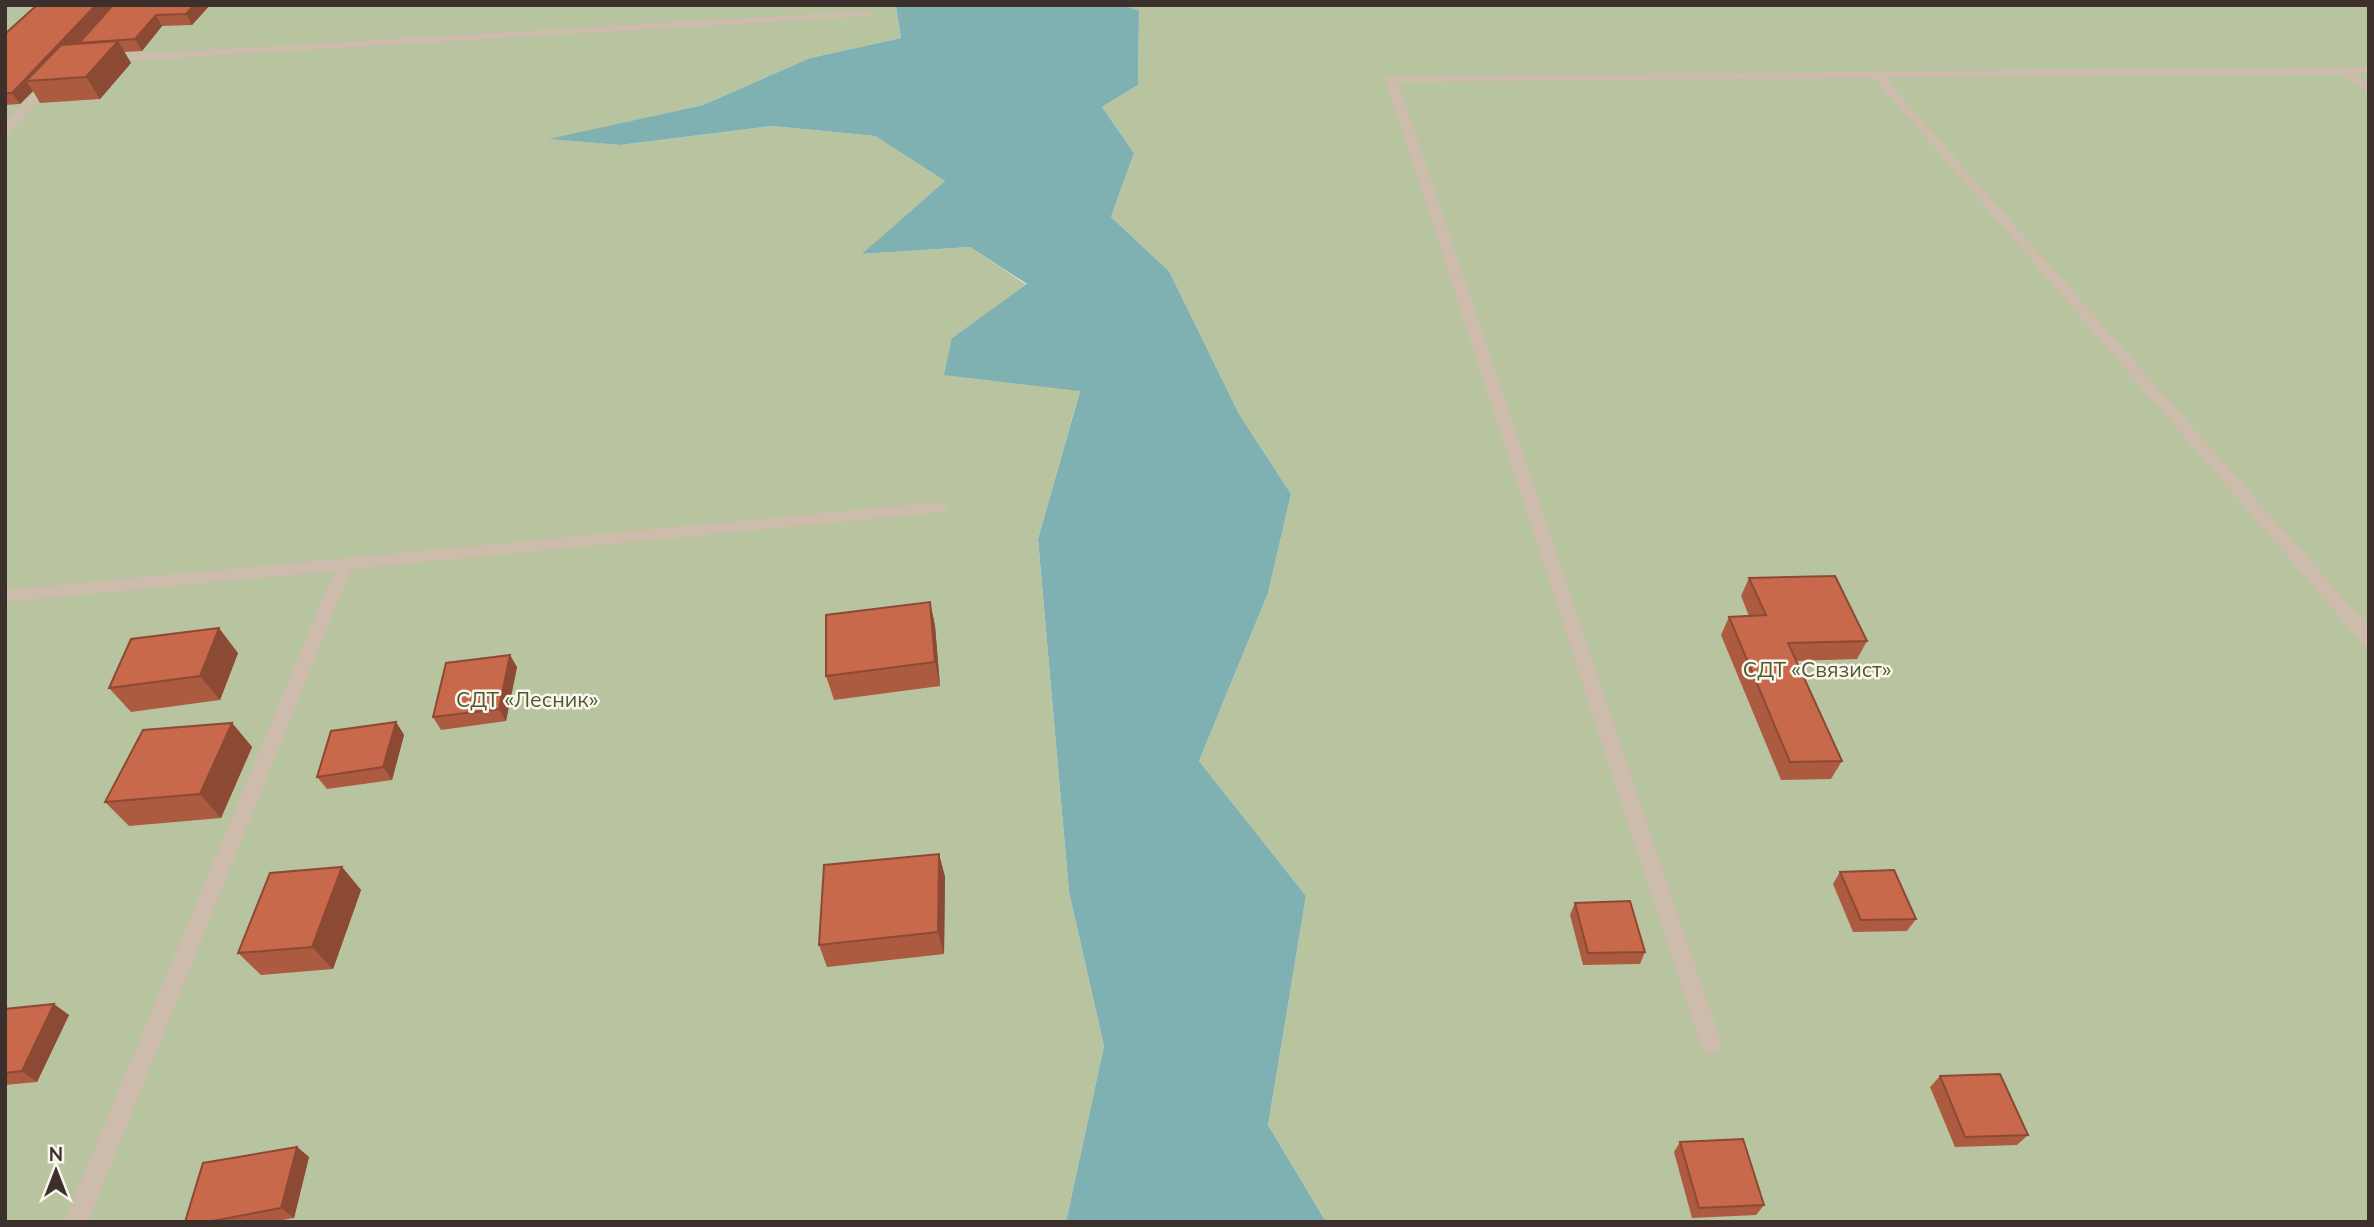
<svg xmlns="http://www.w3.org/2000/svg" width="2374" height="1227" font-family="Mulish,sans-serif">
	<style>
		.green { fill: #b8c4a0 }
		.water { fill: #7fb0b2 }
		.lines { fill: none; stroke-linecap: round; stroke-linejoin: round }
		.minor { fill: #cdbbac; fill-rule: evenodd }
		.wall { fill: #ac5a40; fill-rule: evenodd }
		.shaded-wall { fill: #8c4a34 }
		.building { fill: #c8694b; stroke: #8c4a34; stroke-width: 2 }
		.labels { text-anchor: middle; stroke-width: 5; stroke-linejoin: round; paint-order: stroke }
		.park-label { font-size: 21px; fill: #4a5a2e; stroke: #fbf5ee }
	</style>
	<rect width="100%" height="100%" fill="#f4ebe1"/>
	<g class="green">
		<path d="M5,5h897l-6,2 5,31 -91,20 -107,47 -151,34 68,6 152,-19 103,10 70,45 -82,73 107,-7 57,38 -75,53 128,52 -42,149 31,353 35,154 -38,176h-1061z"/>
		<path d="M1124,5h1245v1217h-1043l-58,-97 38,-229 -107,-135 69,-168 23,-99 -52,-80 -70,-143 -58,-54 23,-64 -32,-46 36,-22 1,-73z"/>
	</g>
	<path class="water" d="M902,5h221l16,6 -1,74 -36,22 32,46 -23,64 58,54 70,143 52,80 -23,99 -69,168 107,135 -38,229 58,97h-260l38,-176 -35,-154 -31,-353 42,-148 -136,-16 8,-37 75,-54 -57,-37 -108,7 83,-73 -70,-45 -103,-10 -152,19 -71,-6 154,-34 107,-47 91,-20 -5,-31z"/>
	<g class="lines">
		<g class="minor">
			<path d="M867,11l5,3 -1,2 -766,46 -5,-3 5,-3z"/>
			<path d="M2369,67v6h-16l16,12v8l-30,-19 -454,4 484,549v19l-6,-2 -489,-566 -476,4 323,960 -3,8 -8,3 -8,-3 -317,-971 6,-3z"/>
			<path d="M49,77l10,2 -50,54 -4,1v-10z"/>
			<path d="M939,502l6,2 2,4 -2,4 -594,57 -263,653h-24l270,-651 -329,31v-12z"/>
		</g>
	</g>
	<g class="wall">
		<path d="M37,5h173l-18,20 -30,1 -20,25 -18,1 7,11 -31,36 -60,4 -7,-12 -13,13 -15,1v-71zM113,6l-34,37 1,1h-3z"/>
		<path d="M1749,578l118,63 -10,18 -61,2 46,100 -11,18 -50,1 -60,-145 8,-18 20,-1 -8,-20z"/>
		<path d="M930,602l5,24 5,60 -106,14 -8,-24z"/>
		<path d="M238,653l-18,47 -89,12 -22,-24z"/>
		<path d="M517,667l-11,54 -65,9 -8,-13z"/>
		<path d="M396,722l8,13 -12,45 -65,9 -10,-12z"/>
		<path d="M232,723l20,24 -31,71 -92,8 -24,-24z"/>
		<path d="M939,854l6,23 -1,77 -117,13 -8,-22z"/>
		<path d="M342,867l19,23 -28,79 -72,6 -23,-22z"/>
		<path d="M1840,872l76,47 -9,12 -54,1 -20,-48z"/>
		<path d="M1575,903l70,49 -5,12 -57,1 -13,-50z"/>
		<path d="M5,1009l64,6 -32,67 -32,3z"/>
		<path d="M1940,1076l88,59 -11,10 -62,2 -25,-60z"/>
		<path d="M1680,1142l84,63 -8,10 -64,3 -18,-66z"/>
		<path d="M297,1147l12,10 -15,61 -23,4h-86z"/>
	</g>
	<g class="shaded-wall">
		<path d="M96,5h17l-70,75 -17,1 7,10 -13,13 -8,-11z"/>
		<path d="M194,5h16l-18,20 -6,-11z"/>
		<path d="M156,15l6,11 -20,25 -7,-12z"/>
		<path d="M118,41l13,22 -31,36 -14,-22z"/>
		<path d="M930,602l5,24 5,60 -5,-24z"/>
		<path d="M219,628l19,25 -18,47 -20,-24z"/>
		<path d="M510,655l7,12 -11,54 -7,-12z"/>
		<path d="M396,722l8,13 -12,45 -9,-13z"/>
		<path d="M232,723l20,24 -31,71 -21,-24z"/>
		<path d="M939,854l6,23 -1,77 -6,-22z"/>
		<path d="M342,867l19,23 -28,79 -21,-22z"/>
		<path d="M54,1004l15,11 -32,67 -15,-11z"/>
		<path d="M297,1147l12,10 -15,61 -13,-10z"/>
	</g>
	<g class="building">
		<path d="M37,5h59l-84,88h-7v-59z"/>
		<path d="M113,5h81l-8,9 -30,1 -21,24 -56,4z"/>
		<path d="M118,41l-32,36 -60,4 35,-36z"/>
		<path d="M1835,576l32,65 -79,2 54,118 -52,1 -61,-145 37,-2 -17,-37z"/>
		<path d="M930,602l5,60 -109,14v-61z"/>
		<path d="M219,628l-19,48 -91,12 22,-49z"/>
		<path d="M510,655l-11,54 -66,8 13,-54z"/>
		<path d="M396,722l-13,45 -66,10 14,-46z"/>
		<path d="M232,723l-32,71 -95,8 38,-72z"/>
		<path d="M939,854l-1,78 -119,13 5,-80z"/>
		<path d="M342,867l-30,80 -74,6 32,-80z"/>
		<path d="M1894,870l22,49 -55,1 -21,-48z"/>
		<path d="M1630,901l15,51 -57,1 -13,-50z"/>
		<path d="M54,1004l-32,67 -17,2v-64z"/>
		<path d="M2000,1074l28,61 -63,2 -25,-61z"/>
		<path d="M1743,1139l21,66 -65,3 -19,-66z"/>
		<path d="M297,1147l-16,61 -74,14h-22l18,-59z"/>
	</g>
	<g class="labels">
		<g class="park-label">
			<text x="1817" y="677">СДТ «Связист»</text>
			<text x="527" y="707">СДТ «Лесник»</text>
		</g>
	</g>
	<rect width="2374" height="1227" fill="none" stroke="#3b302b" stroke-width="14"/>
	<g transform="translate(56 1171)" stroke="#fbf5ee" stroke-width="5" paint-order="stroke">
	<path d="M0-5L12 26L0 18L-12 26Z" fill="#3b302b"/>
	<text y="-10" font-size="19" font-weight="bold" text-anchor="middle" fill="#3b302b">N</text>
	</g>
</svg>
